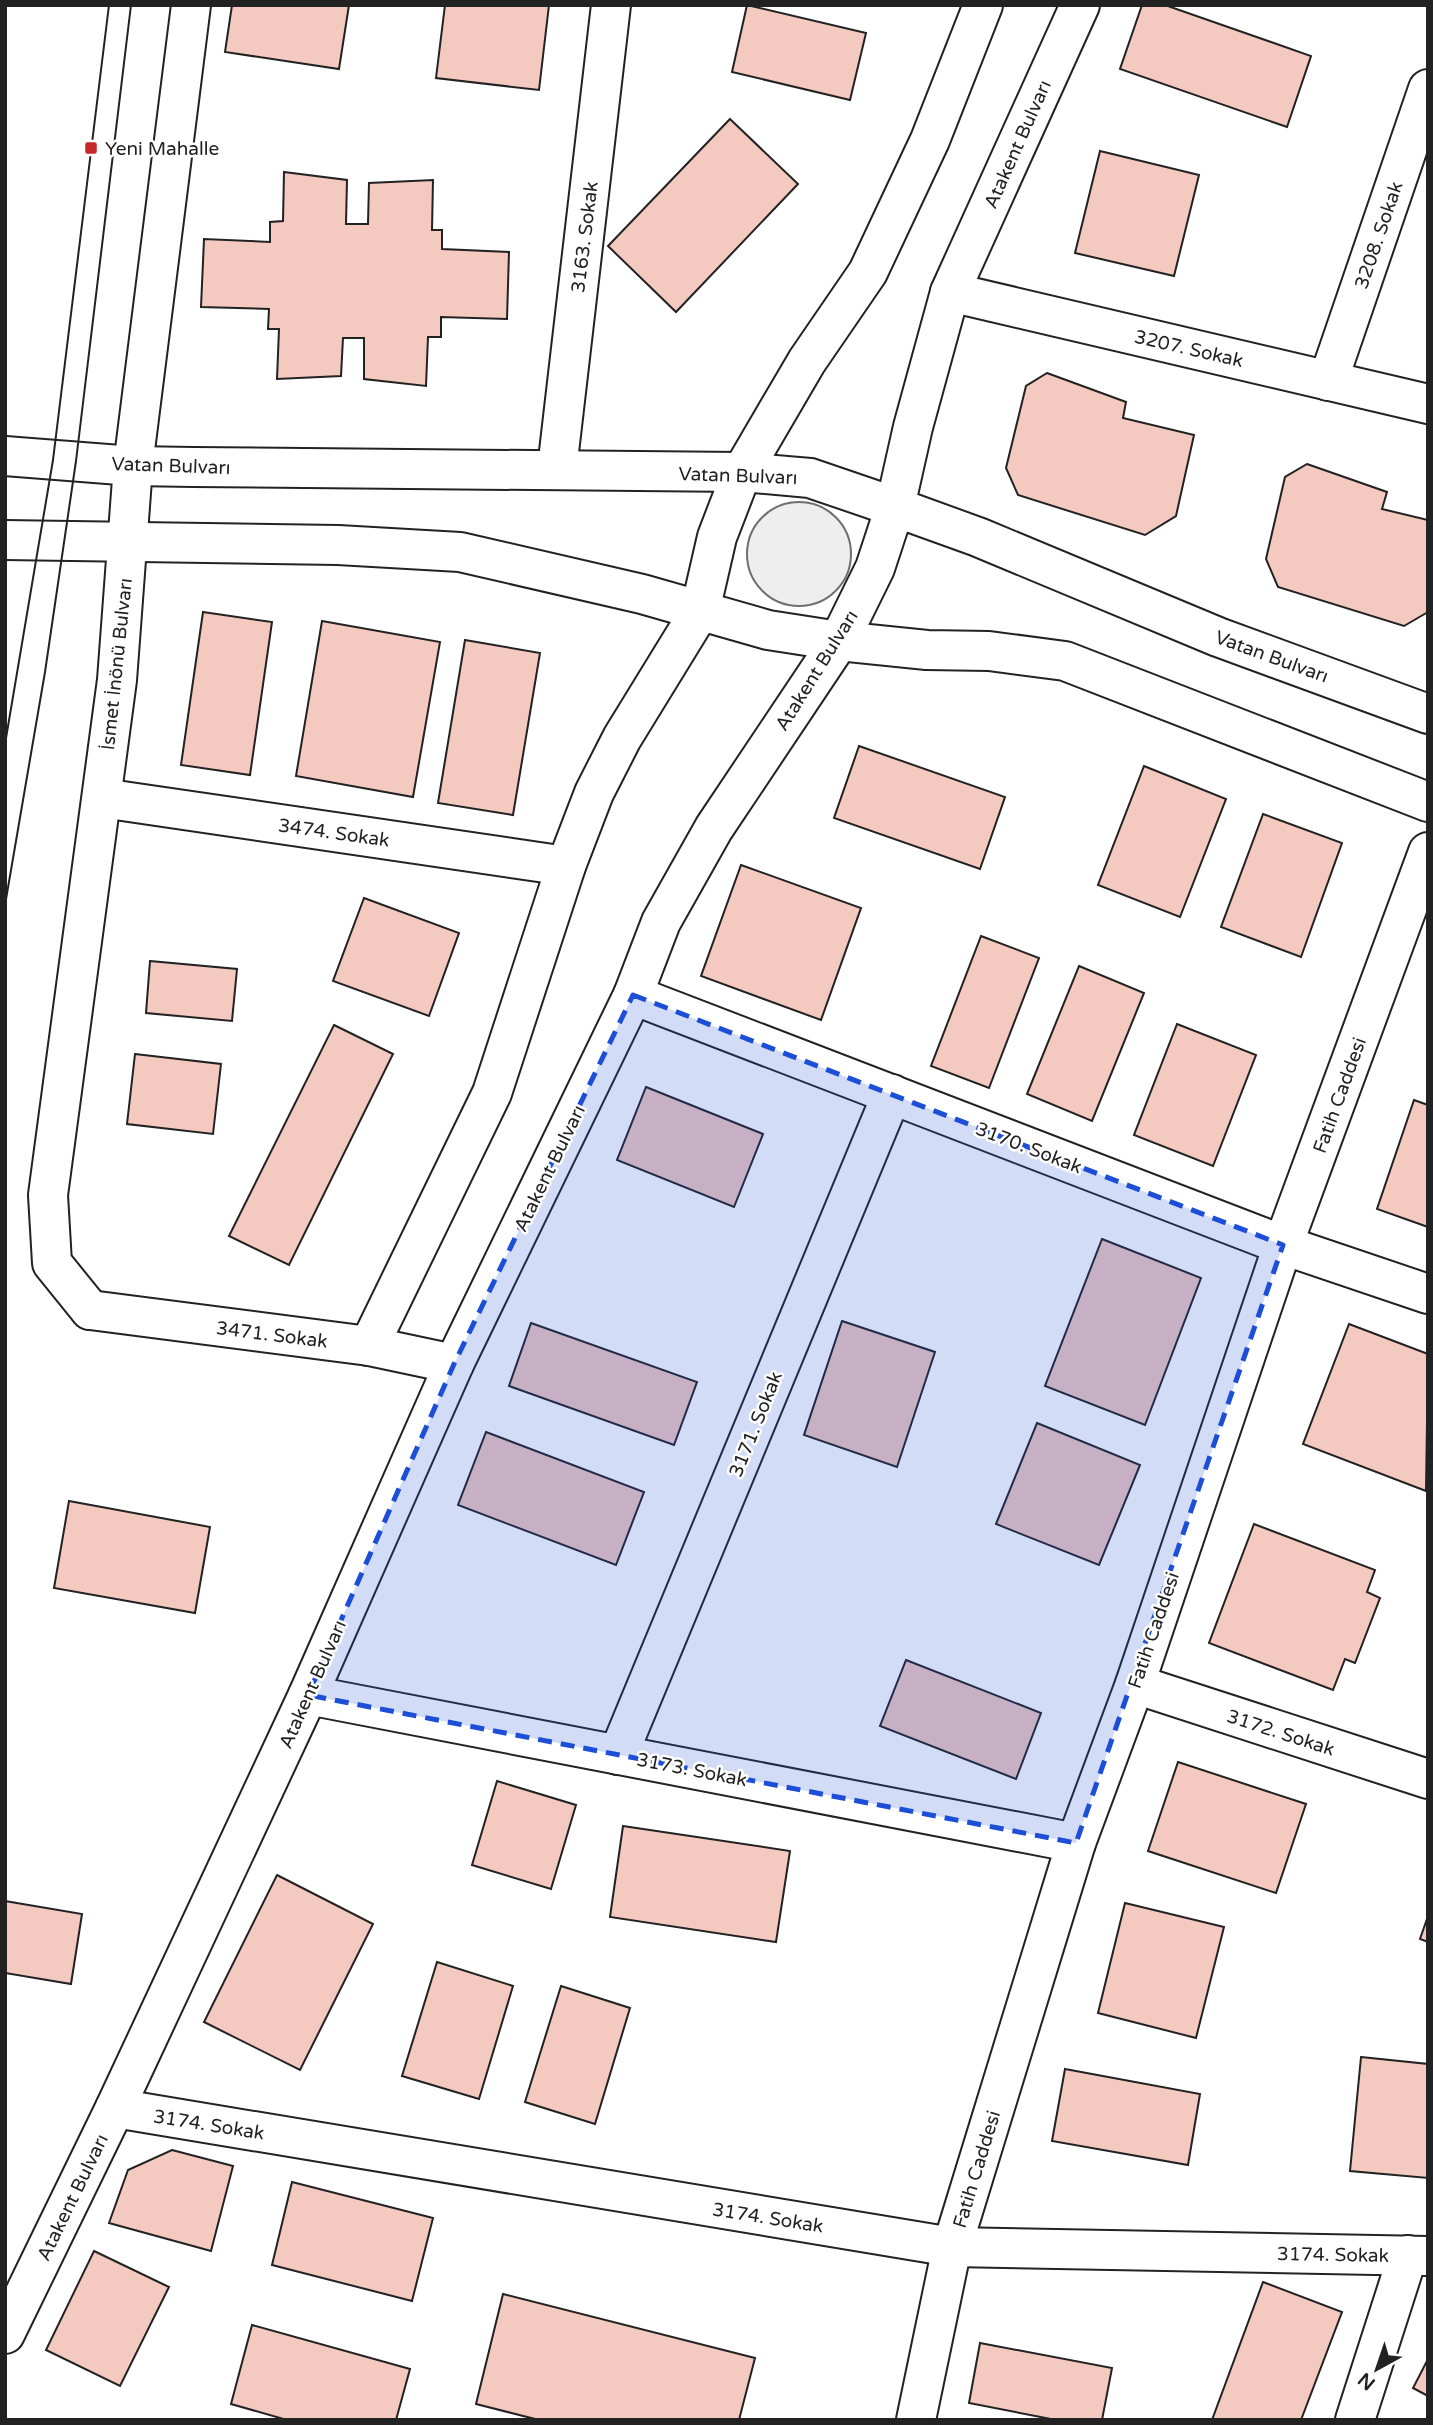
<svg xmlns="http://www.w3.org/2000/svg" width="1433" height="2425" font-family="'Varela Round',sans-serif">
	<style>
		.green { fill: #eee; stroke: #6f6f6f; stroke-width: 2 }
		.building { fill: #f3c9c0; stroke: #222; stroke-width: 2 }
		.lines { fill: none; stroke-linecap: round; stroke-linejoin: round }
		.minor-casing { stroke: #222; stroke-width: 42 }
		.major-casing { stroke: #222; stroke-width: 42 }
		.minor { stroke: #fff; stroke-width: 38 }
		.major { stroke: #fff; stroke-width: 38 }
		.tram { stroke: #222; stroke-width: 2 }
		.marked { fill: #1d4ed8; fill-opacity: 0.2; stroke: #1d4ed8; stroke-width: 5; stroke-dasharray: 14 9; stroke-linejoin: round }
		.poi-dot { fill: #c62828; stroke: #fff; stroke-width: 2.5 }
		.labels { text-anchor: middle; stroke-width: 5; stroke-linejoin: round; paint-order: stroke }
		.street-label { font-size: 19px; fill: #222; stroke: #fff }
		.poi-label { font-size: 19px; fill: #222; stroke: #fff; text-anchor: start }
	</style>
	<rect width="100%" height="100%" fill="#fff"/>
	<circle class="green" cx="799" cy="554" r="52"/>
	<g class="building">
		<path d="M232,5h117l-10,64 -114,-17z"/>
		<path d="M445,5h104l-10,85 -103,-12z"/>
		<path d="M747,5l119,28 -16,67 -118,-28z"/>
		<path d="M1142,5h23l146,51 -24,71 -167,-58z"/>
		<path d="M730,119l68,65 -122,128 -68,-66z"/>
		<path d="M1100,151l99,24 -25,101 -99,-23z"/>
		<path d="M284,172l63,8 -1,44h22l1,-41 64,-3 -1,50h10v19l67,3 -2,67 -66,-2v20h-13l-2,49 -62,-7v-41h-21l-2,38 -64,3 2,-50h-11l1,-20 -68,-2 3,-68 66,3v-20l13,-1z"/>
		<path d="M1047,373l79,29 -3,16 71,17 -18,81 -31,19 -127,-40 -12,-27 20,-82z"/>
		<path d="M1307,464l80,28 -5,17 46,11v92l-24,14 -126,-39 -12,-28 19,-82z"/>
		<path d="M203,612l69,10 -22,153 -69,-10z"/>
		<path d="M322,621l118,21 -27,155 -117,-21z"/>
		<path d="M465,640l75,13 -27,162 -75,-12z"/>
		<path d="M859,746l146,51 -25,72 -146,-51z"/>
		<path d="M1144,766l82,33 -46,118 -82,-32z"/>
		<path d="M1263,814l79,29 -41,114 -80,-30z"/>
		<path d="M741,865l120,43 -40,112 -120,-44z"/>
		<path d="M364,898l95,35 -30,83 -96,-35z"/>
		<path d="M981,936l58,22 -50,130 -58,-22z"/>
		<path d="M150,961l87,8 -5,52 -86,-8z"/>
		<path d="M1079,966l65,27 -52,128 -65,-27z"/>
		<path d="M1177,1024l79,31 -43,111 -79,-31z"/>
		<path d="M334,1025l59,29 -104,211 -60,-29z"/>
		<path d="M135,1054l86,10 -8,70 -86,-10z"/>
		<path d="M646,1087l117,47 -29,73 -117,-47z"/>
		<path d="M1414,1100l14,5v122l-51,-18z"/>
		<path d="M1102,1239l99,39 -56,147 -100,-39z"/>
		<path d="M842,1321l93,31 -38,115 -93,-32z"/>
		<path d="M531,1323l166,59 -23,63 -165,-59z"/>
		<path d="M1349,1324l79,30 -2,137 -123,-47z"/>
		<path d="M1037,1423l103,42 -41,100 -103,-41z"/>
		<path d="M486,1432l158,60 -28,73 -158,-60z"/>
		<path d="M69,1501l141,26 -15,86 -141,-25z"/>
		<path d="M1254,1524l121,46 -8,22 13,6 -25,65 -10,-4 -12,31 -124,-47z"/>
		<path d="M906,1660l135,53 -25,66 -136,-53z"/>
		<path d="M1178,1762l128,42 -30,89 -128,-42z"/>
		<path d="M497,1781l79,24 -25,84 -79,-24z"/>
		<path d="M623,1826l167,25 -14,91 -166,-25z"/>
		<path d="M277,1875l96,49 -73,146 -96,-48z"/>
		<path d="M5,1901l77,13 -11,70 -66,-11z"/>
		<path d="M1125,1903l99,24 -28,111 -98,-25z"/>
		<path d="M1428,1916v26l-8,-3z"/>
		<path d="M437,1962l76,24 -34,113 -77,-23z"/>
		<path d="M561,1986l69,22 -35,116 -70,-22z"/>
		<path d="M1361,2057l67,7v114l-78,-7z"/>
		<path d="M1065,2069l135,25 -12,71 -136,-24z"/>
		<path d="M172,2150l61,16 -22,85 -102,-28 19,-53z"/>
		<path d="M292,2182l141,36 -21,83 -140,-36z"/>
		<path d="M94,2251l75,36 -49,99 -74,-36z"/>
		<path d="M1263,2282l79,30 -41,108h-89z"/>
		<path d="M503,2294l252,64 -16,62h-200l-63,-16z"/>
		<path d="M252,2325l158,44 -14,51h-109l-56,-16z"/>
		<path d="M980,2343l132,25 -10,52h-46l-87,-17z"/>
		<path d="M1428,2359v37l-15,-8z"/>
	</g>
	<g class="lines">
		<defs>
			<g id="minor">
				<path d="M950,292l478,112"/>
				<path d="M1328,381l100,-292"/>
				<path d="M557,469l54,-464"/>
				<path d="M102,798l464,68"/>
				<path d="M633,995l650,250 145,49"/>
				<path d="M90,1310l279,36 85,18"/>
				<path d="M1135,1684l293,95"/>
				<path d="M308,1695l768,148"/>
				<path d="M618,1755l274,-661"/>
				<path d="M115,2108l837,139 476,9"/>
				<path d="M916,2420l36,-173 124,-404 59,-159 148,-439 145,-393"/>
				<path d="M1355,2420l53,-165"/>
			</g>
			<g id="major">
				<path d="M5,456l128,10 60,1 549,5 68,6 85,29 83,30 240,100 210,77"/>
				<path d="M5,540l333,5 122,7 182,42 126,36 71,11 88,9 62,1 76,10 363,141"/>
				<path d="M90,1310l-38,-47 -4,-68 69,-515 16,-214 58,-461"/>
				<path d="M369,1346l123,-253 74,-227 28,-73 28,-55 78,-127 17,-74 25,-65 65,-111 61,-89 62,-132 53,-135"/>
				<path d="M5,2334l110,-226 193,-413 146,-331 179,-369 28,-73 53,-94 125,-187 36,-73 20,-61 18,-80 37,-135 130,-287"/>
			</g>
		</defs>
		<use href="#minor" class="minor-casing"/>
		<use href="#major" class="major-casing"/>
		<use href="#minor" class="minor"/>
		<use href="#major" class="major"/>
		<g class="tram">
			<path d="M5,744l48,-284 56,-455"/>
			<path d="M5,905l40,-233 31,-211 55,-456"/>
		</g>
	</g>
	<path class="marked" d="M633,995l650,250 -207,598 -768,-148 146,-331z"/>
	<rect class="poi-dot" x="84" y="141" width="14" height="14" rx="3.5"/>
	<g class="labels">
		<g class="street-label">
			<text transform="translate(1017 144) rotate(-66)" y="7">Atakent Bulvarı</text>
			<text transform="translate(1378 235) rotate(-71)" y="7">3208. Sokak</text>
			<text transform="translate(584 237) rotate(-83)" y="7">3163. Sokak</text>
			<text transform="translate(1189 348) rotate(13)" y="7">3207. Sokak</text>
			<text transform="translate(171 465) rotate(2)" y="7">Vatan Bulvarı</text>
			<text transform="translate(738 475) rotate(2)" y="7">Vatan Bulvarı</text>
			<text transform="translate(1272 656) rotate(20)" y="7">Vatan Bulvarı</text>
			<text transform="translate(116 664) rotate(-84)" y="7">İsmet İnönü Bulvarı</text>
			<text transform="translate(816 670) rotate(-58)" y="7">Atakent Bulvarı</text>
			<text transform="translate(334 832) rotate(8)" y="7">3474. Sokak</text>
			<text transform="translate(1339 1095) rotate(-70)" y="7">Fatih Caddesi</text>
			<text transform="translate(1029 1147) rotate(21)" y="7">3170. Sokak</text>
			<text transform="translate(549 1168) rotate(-64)" y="7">Atakent Bulvarı</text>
			<text transform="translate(272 1334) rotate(7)" y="7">3471. Sokak</text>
			<text transform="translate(755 1424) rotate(-68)" y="7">3171. Sokak</text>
			<text transform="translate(1153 1630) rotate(-71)" y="7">Fatih Caddesi</text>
			<text transform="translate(312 1684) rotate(-66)" y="7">Atakent Bulvarı</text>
			<text transform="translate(1281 1732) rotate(18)" y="7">3172. Sokak</text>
			<text transform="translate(692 1769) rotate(11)" y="7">3173. Sokak</text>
			<text transform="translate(209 2124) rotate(9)" y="7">3174. Sokak</text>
			<text transform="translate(976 2169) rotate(-73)" y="7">Fatih Caddesi</text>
			<text transform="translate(72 2197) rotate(-64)" y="7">Atakent Bulvarı</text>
			<text transform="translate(768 2217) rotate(9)" y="7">3174. Sokak</text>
			<text transform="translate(1333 2254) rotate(1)" y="7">3174. Sokak</text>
		</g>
		<g class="poi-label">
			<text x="105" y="155">Yeni Mahalle</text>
		</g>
	</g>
	<rect width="1433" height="2425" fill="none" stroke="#222222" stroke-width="14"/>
	<g transform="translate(1377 2369) rotate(220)" stroke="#ffffff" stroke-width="5" paint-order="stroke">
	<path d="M0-5L12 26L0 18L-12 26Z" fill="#222222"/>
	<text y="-10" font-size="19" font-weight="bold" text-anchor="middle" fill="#222222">N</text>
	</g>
</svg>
